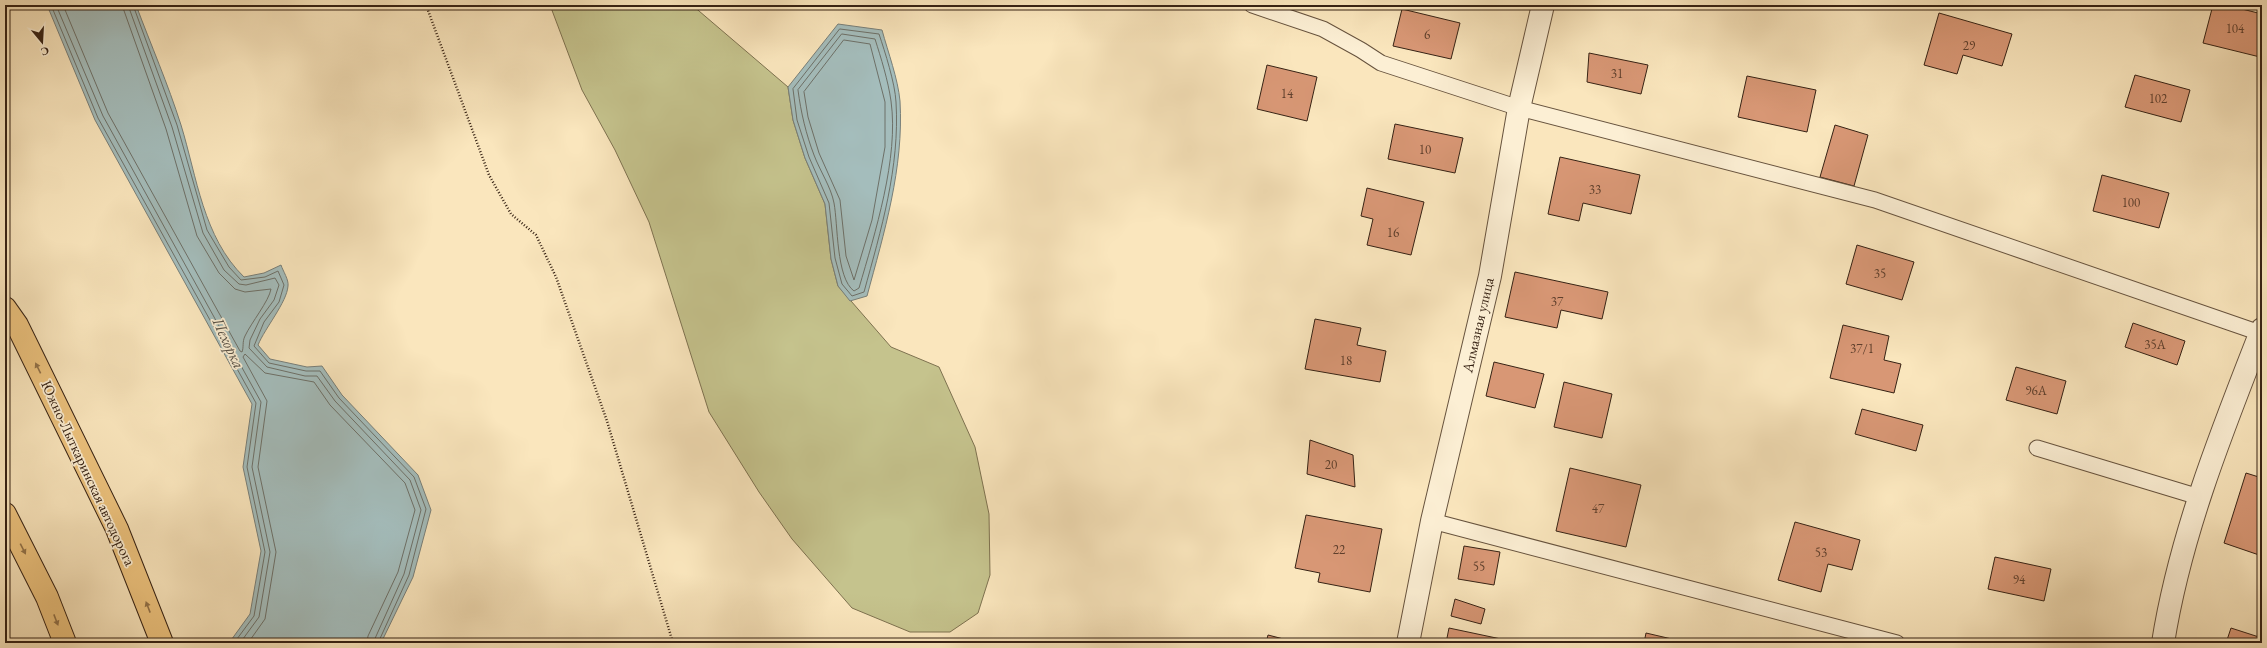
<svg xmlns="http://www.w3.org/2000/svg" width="2267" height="648" font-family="'EB Garamond',serif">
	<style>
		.green { fill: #c5c38d; stroke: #7e7250 }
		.water { fill: #a4bdbc; stroke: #787f79 }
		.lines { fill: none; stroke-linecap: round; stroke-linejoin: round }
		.shore { stroke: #6d7068; stroke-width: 1 }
		.building { fill: #d89775; stroke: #362214 }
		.service-casing { stroke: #67533e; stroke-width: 17 }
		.minor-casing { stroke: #67533e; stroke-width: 24 }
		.primary-casing { stroke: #362214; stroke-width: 24 }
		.path { stroke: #362214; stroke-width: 2.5; stroke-dasharray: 1 2; stroke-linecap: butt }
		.service { stroke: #fcefd4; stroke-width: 15 }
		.minor { stroke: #fcefd4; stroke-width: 22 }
		.primary { stroke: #edc37e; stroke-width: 22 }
		.oneway { fill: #927249 }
		.labels { text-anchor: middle; stroke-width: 3.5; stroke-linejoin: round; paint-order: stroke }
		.number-label { font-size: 13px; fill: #5e3f2c }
		.street-label { font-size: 15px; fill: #362214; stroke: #fcefd4 }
		.water-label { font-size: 16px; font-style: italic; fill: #575046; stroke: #fcefd4 }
	</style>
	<rect width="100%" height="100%" fill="#fae6bd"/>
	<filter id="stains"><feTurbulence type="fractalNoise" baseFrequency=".005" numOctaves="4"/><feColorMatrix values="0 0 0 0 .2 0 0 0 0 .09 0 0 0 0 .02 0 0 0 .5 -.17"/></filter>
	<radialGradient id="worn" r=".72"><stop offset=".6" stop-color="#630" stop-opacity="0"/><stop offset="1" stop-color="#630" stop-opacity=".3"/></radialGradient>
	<path class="green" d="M550,5h142l96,82 5,33 12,38 20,46 6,55 7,27 53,61 48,20 36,80 14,67 1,61 -12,38 -28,19h-40l-58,-24 -60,-69 -33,-47 -50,-80 -60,-190 -34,-72 -33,-60z"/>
	<g class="water">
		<path d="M47,5h89c15,40 32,79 45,120 16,52 22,112 63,152l20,-4 17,-8c2,6 8,15 7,21 -1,16 -23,42 -30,59l12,14 37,8 15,-1 20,29 76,80 13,35 -18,67 -32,66h-152l21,-29 11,-63 -18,-84 9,-63 -157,-284z"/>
		<path d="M838,24l44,6c6,22 16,49 18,71 4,67 -16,132 -33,195l-17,5 -12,-15 -7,-27 -6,-55 -20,-46 -12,-38 -5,-33z"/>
	</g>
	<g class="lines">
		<g class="shore">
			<path d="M51,5l47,113 158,285 -9,64 18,85 -11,64 -20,27"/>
			<path d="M56,5l47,111 158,286 -9,65 18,85 -11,65 -19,26"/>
			<path d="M63,5l45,108 132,238 2,1c2,-5 0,-10 3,-16 6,-13 24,-35 26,-47l-26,3 -10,-3 -16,-16 -22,-37 -31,-107 -44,-124"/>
			<path d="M128,5l44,122 31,106 21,37 15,14 7,1 29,-7 4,7 -5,15 -14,19 -10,21 -1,8 18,19 38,9h12l18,25 75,79 11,30 -17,64 -31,69"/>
			<path d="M133,5l44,120 30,105 22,37 12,13 24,-3 13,-6 6,14 -5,17 -15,20 -10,24 15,17 37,8h14l19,27 75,79 12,32 -17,66 -31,68"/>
			<path d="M840,29l39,5c6,18 16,49 17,68 4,65 -15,128 -32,190l-12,4 -10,-12 -7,-26 -6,-55 -20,-46 -12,-37 -4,-31z"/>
			<path d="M842,34l33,5c6,19 13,41 16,62 8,57 -16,132 -32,187l-5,3c-18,-13 -16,-67 -20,-88 -3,-16 -14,-32 -20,-48 -8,-21 -13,-42 -16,-65z"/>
			<path d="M844,40l26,4 15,58v45l-13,73 -18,60 -8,-24 -6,-56 -21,-47 -11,-36 -4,-25z"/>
			<path d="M248,643l17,-24 11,-67 -18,-85 9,-66 -24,-44 2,-3 20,19 49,9 16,23 75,78 10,27 -17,62 -30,64 -1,7"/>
		</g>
	</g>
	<g class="building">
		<path d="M2213,5h13l36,9v34l-2,9 -57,-14z"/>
		<path d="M1402,9l58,14 -9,36 -58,-13z"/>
		<path d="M1939,13l73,21 -10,32 -39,-11 -6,19 -33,-9z"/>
		<path d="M1589,53l59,12 -7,29 -54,-12z"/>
		<path d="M1267,65l50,12 -10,44 -50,-12z"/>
		<path d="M2135,75l55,15 -9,32 -56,-15z"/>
		<path d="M1747,76l69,14 -9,42 -69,-15z"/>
		<path d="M1395,124l68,14 -8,35 -67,-14z"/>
		<path d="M1835,125l33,10 -14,51 -34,-9z"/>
		<path d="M1560,157l80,18 -9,39 -48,-11 -4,18 -31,-7z"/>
		<path d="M2102,175l67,18 -10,35 -66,-17z"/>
		<path d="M1367,188l57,14 -13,53 -44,-10 6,-26 -12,-3z"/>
		<path d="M1857,245l57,17 -12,38 -56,-16z"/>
		<path d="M1515,272l93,20 -6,27 -41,-9 -4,18 -52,-11z"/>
		<path d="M1315,319l46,9 -4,17 29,6 -6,31 -75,-13z"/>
		<path d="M2133,323l52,18 -8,24 -52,-18z"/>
		<path d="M1843,325l46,11 -5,24 17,4 -7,29 -64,-15z"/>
		<path d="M1494,362l50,12 -9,34 -49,-12z"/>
		<path d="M2016,367l50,14 -9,33 -51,-14z"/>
		<path d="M1564,382l48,12 -10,44 -48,-11z"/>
		<path d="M1862,409l61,16 -7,26 -61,-17z"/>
		<path d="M1310,440l43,15 2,32 -48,-13z"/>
		<path d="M1570,468l71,17 -15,62 -70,-16z"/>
		<path d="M2246,473l16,5v78l-38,-13z"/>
		<path d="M1306,515l76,14 -12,63 -52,-10 2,-9 -25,-5z"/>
		<path d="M1795,522l65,18 -8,30 -24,-6 -7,28 -43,-12z"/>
		<path d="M1464,546l36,6 -6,33 -36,-6z"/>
		<path d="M1995,557l56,12 -7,32 -56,-12z"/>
		<path d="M1455,599l30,10 -4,15 -30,-8z"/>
		<path d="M1449,628l52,11v4h-55z"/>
		<path d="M2231,628l31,10v5h-36z"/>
		<path d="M1646,633l43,10h-45z"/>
		<path d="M1268,635l31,8h-33z"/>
	</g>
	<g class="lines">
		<defs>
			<g id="service">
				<path d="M1252,5l71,24 38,21 20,13 138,45 356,92 385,133"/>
				<path d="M2037,448l162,49"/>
				<path d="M1432,521l465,122"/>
			</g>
			<g id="minor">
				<path d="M1408,643l24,-122 58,-245 29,-168 24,-103"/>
				<path d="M2163,643c17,-108 59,-212 99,-314"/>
			</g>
			<g id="primary">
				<path d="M5,308l12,17 100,204 45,114"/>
				<path d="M5,514l42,83 18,46"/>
			</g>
		</defs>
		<use href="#service" class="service-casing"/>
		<use href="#minor" class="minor-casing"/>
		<use href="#primary" class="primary-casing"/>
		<path class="path" d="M426,5l63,170 22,39 25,21 20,42 51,144 66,222"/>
		<use href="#service" class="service"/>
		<use href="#minor" class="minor"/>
		<use href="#primary" class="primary"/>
	</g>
	<defs><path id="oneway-solid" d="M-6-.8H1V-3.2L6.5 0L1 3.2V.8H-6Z"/></defs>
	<g class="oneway">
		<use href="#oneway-solid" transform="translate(38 368) rotate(-116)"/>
		<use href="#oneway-solid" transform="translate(23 549) rotate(63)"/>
		<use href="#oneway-solid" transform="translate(148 607) rotate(-111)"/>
		<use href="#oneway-solid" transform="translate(56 620) rotate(69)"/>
	</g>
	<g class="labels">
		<g class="number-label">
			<text x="2235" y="33">104</text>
			<text x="1427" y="39">6</text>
			<text x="1969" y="50">29</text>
			<text x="1617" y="78">31</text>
			<text x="1287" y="98">14</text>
			<text x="2158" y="103">102</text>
			<text x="1425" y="154">10</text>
			<text x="1595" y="194">33</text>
			<text x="2131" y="207">100</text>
			<text x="1393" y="237">16</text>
			<text x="1880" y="278">35</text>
			<text x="1557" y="306">37</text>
			<text x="2155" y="349">35А</text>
			<text x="1862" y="353">37/1</text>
			<text x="1346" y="365">18</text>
			<text x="2036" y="395">96А</text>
			<text x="1331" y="469">20</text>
			<text x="1598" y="513">47</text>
			<text x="1339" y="554">22</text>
			<text x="1821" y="557">53</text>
			<text x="1479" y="571">55</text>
			<text x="2019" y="584">94</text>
		</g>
		<g class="street-label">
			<text transform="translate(1478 325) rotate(-77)" y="5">Алмазная улица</text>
			<text transform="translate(88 473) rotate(65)" y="5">Южно-Лыткаринская автодорога</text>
		</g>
		<g class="water-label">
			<text transform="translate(229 343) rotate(65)" y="6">Пехорка</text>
		</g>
	</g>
	<rect width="2267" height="648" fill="none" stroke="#fae6bd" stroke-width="20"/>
	<rect x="6" y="6" width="2255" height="636" fill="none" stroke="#362214" stroke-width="2"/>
	<rect x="10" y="10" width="2247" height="628" fill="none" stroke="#362214"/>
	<g transform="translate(42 42) rotate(162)" stroke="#fcefd4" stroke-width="3" paint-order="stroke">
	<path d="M0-3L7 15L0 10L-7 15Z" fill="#362214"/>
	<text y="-6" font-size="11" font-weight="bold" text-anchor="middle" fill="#362214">С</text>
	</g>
	<rect width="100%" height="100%" filter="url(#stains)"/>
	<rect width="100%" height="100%" fill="url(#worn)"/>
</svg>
